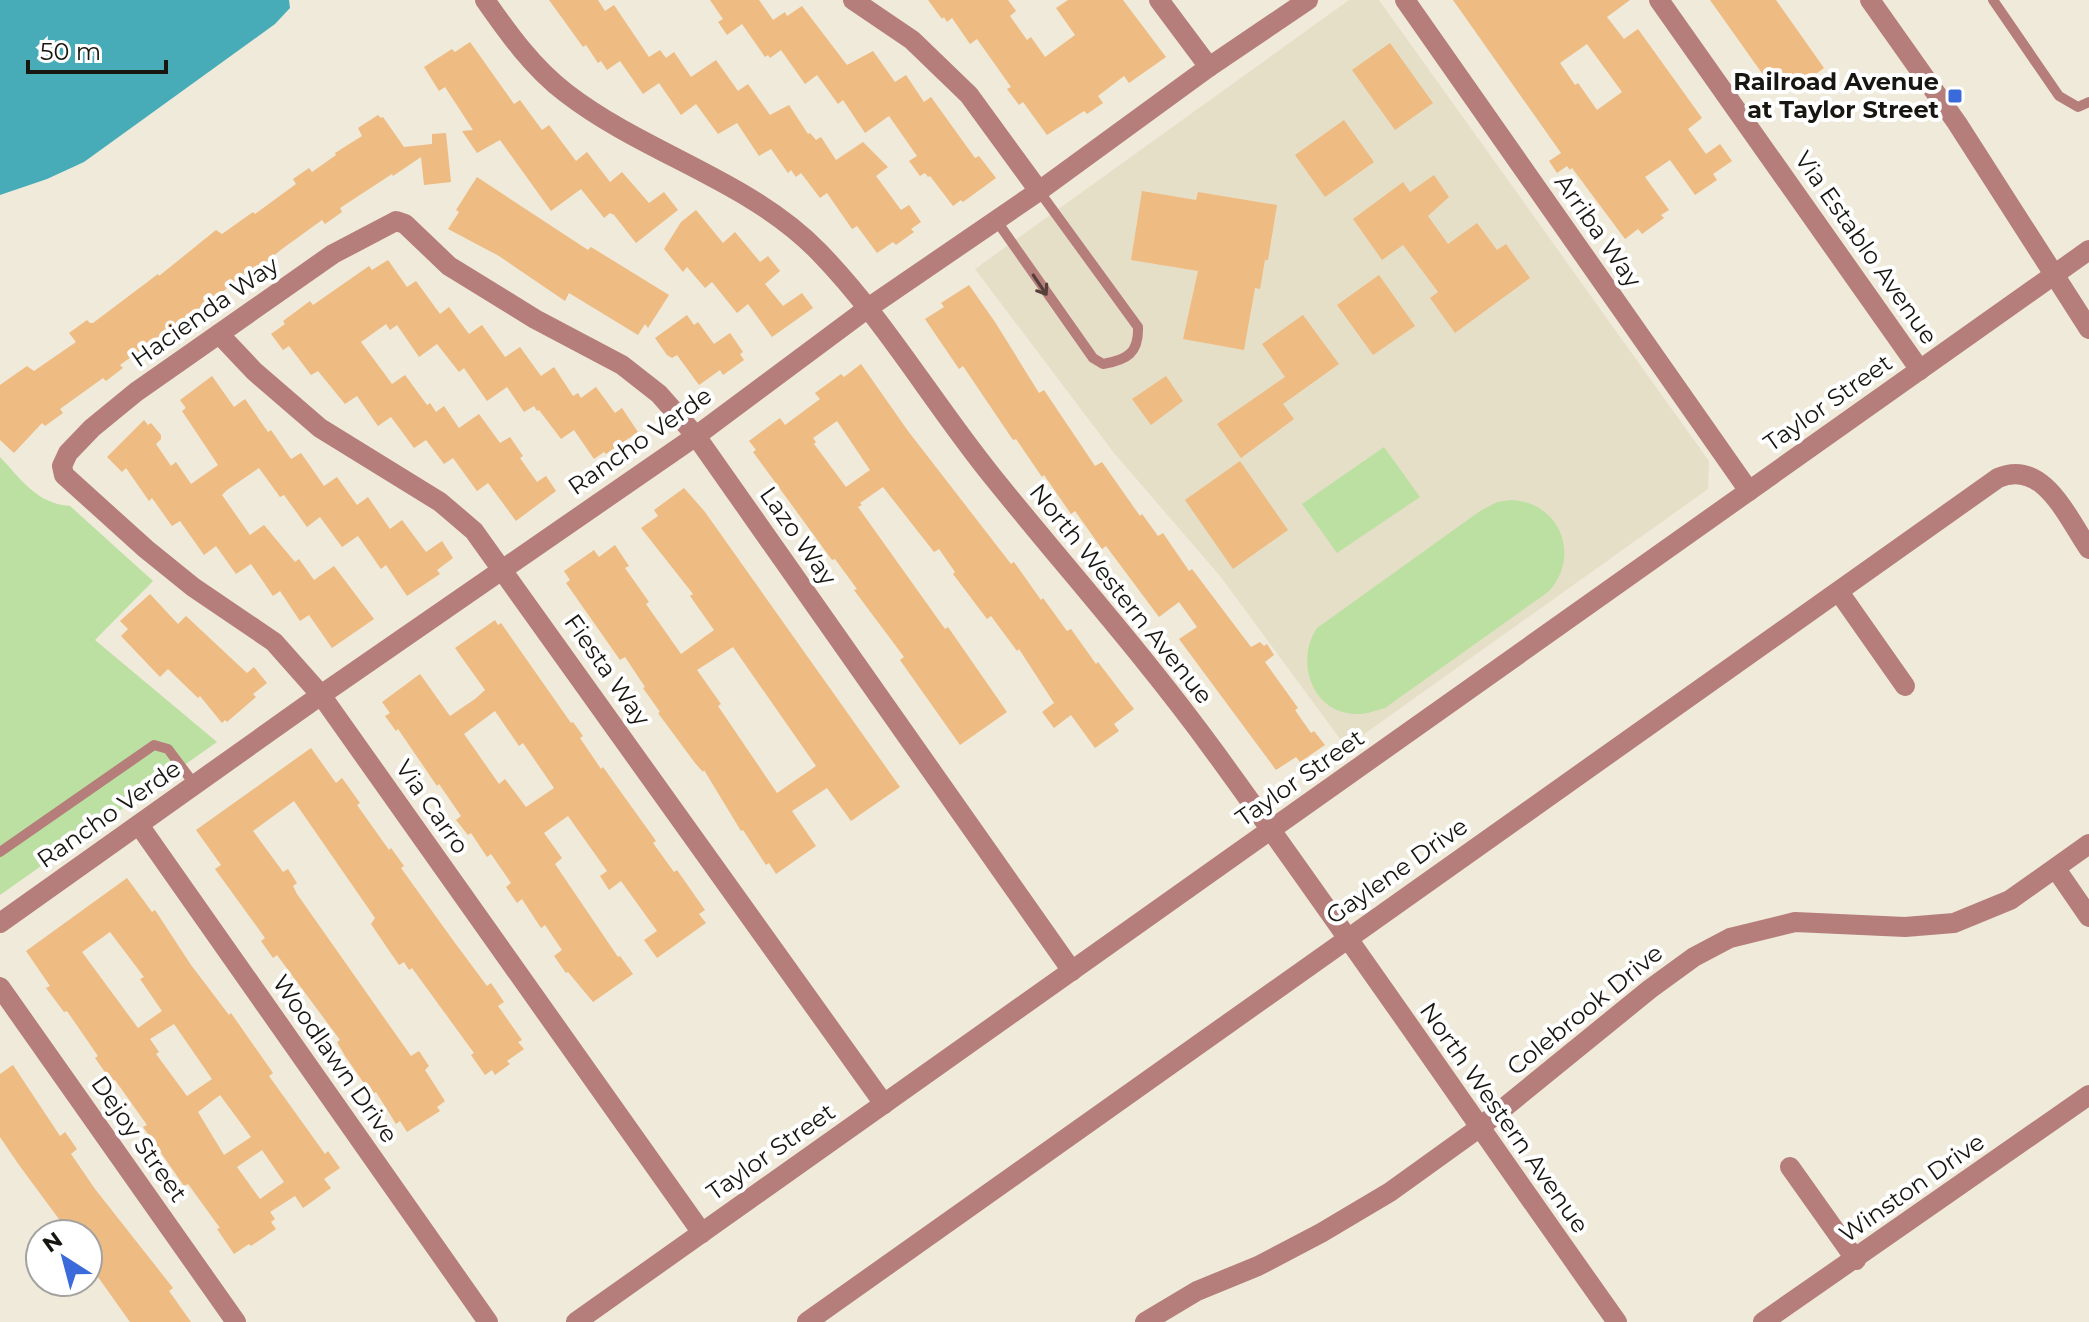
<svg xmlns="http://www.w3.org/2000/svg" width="2089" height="1322" font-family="Montserrat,sans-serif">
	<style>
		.built { fill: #e6dfc8 }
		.green { fill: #bce0a2 }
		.water { fill: #47acb7 }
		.building { fill: #eebb82; fill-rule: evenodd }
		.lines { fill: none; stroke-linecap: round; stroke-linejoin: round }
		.service { stroke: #b67e7b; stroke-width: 10 }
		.minor { stroke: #b67e7b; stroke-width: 20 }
		.tertiary { stroke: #b67e7b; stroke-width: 20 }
		.oneway { stroke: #57403b }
		.poi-dot { fill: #3b6bdb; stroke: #fff; stroke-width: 3 }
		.labels { text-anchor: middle; stroke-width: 8; stroke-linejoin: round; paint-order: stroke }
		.poi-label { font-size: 24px; font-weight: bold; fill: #181611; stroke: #fff; text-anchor: end }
		.street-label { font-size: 24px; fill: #181611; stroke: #fff }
	</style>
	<rect width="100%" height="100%" fill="#efeada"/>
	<path class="built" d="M1349,0h30l330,461 -1,28 -362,258 -126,-171 -106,-123 -139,-184z"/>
	<g class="green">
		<path d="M1384,447l36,50 -83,56 -35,-49z"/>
		<path d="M0,457c21,22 37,47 70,49l83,75 -58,59 122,102 -217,153z"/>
		<path d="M1510,500c50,1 72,57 38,92l-163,116c-10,3 -21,7 -31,6 -43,-2 -59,-54 -37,-86l163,-117 17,-9z"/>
	</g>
	<path class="water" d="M0,0h289l1,8 -15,16 -191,138 -37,17 -47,16z"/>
	<g class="building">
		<path d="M549,0h49l7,11 9,-6 35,52 11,-7 6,8 8,-6 17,25 25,-17 22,31 10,-7 22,31 19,-10 19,29 2,-1 6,7 5,-3 15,23 27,-18 25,25 -12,9 25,34 8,-5 12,17 -10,7 3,3 -18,13 -3,-3 -16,11 -20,-27 -5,3 -25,-36 -7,5 -19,-25 -5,4 -5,-7 -3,3 -17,-24 -12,7 -22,-33 -19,11 -22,-30 -15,11 -22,-32 -16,11 -23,-33 -13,9 -6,-9 -3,2 -12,-18 -3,2z"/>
		<path d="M710,0h49l14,20 12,-8 2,4 15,-10 45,59 26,-14 22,31 11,-7 18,27 7,-5 44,61 4,-2 17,22 -33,24 -2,-2 -8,6 -23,-30 -2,1 -3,-4 -5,3 -11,-15 8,-5 -28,-40 -24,17 -22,-33 -5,4 -21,-29 -12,9 -24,-34 -11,8 -2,-3 -3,2 -23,-33 -15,11 -9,-13 5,-3z"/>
		<path d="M928,0h80l8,11 -6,5 17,24 4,-3 14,20 30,-22 -19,-27 12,-8h55l43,57 -37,26 -5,-7 -26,20 5,7 -16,11 -3,-3 -37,24 -24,-33 -4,3 -12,-16 4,-2 -34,-48 -7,5 -18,-26 -5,4 -3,-5 -2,2z"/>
		<path d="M1453,0h177l-23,17 17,22 14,-10 64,89 -14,11 18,25 14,-10 12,17 -19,13 4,6 -22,15 -25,-35 -25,17 24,33 -8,5 3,3 -22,16 -4,-5 -13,10 -53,-71 -2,2 -3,-4 -10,7 -8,-12 12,-8zM1587,44l35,48 -25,18 -19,-27 -3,2 -15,-22z"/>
		<path d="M1710,0h66l48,68 -26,19 -5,-6 -17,12z"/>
		<path d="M470,42l44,62 6,-4 22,30 7,-5 27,36 11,-9 23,30 12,-10 27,31 15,-11 14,18 -42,33 -22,-28 -4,-2 -6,5 -23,-29 -30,22 -51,-71 -23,13 -15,-22 11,-1 -28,-43 -6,4 -15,-24 28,-18 3,3z"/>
		<path d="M1390,43l43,60 -38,27 -43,-60z"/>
		<path d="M378,115l3,3 2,-1 21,30 28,-3v-10l14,-1 5,49 -27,3 -3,-28 -28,19 -1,-2 -52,34 2,4 -17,12 -3,-4 -40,29 -35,28 3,3 -17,12 -4,-5 -109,78 3,3 -17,13 -3,-3 -43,31 3,4 -18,13 -3,-3 -28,30 -14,-13v-55l27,-19 7,5 42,-29 -7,-9 18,-13 3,3h3l65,-49 1,2 57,-46 6,4 31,-22 2,2 41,-30 -3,-5 16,-11 3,4 24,-17 -1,-2 27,-17 -4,-8z"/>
		<path d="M1344,120l30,42 -49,35 -30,-42z"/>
		<path d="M1434,175l15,22 -21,19 20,28 29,-21 20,27 9,-6 24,34 -75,55 -25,-35 8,-6 -35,-47 -21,15 -29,-41 50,-37 7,10z"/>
		<path d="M477,177l111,73 3,-3 78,48 -21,33 -3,-4 -7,11 -69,-42 -4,8 -66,-45 -51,-27 11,-17 -3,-2z"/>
		<path d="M1142,191l54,9 2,-8 79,13 -9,55h-3l-5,29 -5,-1 -11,62 -61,-11 15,-68 -67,-11z"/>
		<path d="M696,210l27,33 12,-11 25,30 8,-6 12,15 -15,13 18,22 19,-13 11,15 -41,29 -24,-33 -11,9 -25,-31 -7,6 -18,-21 -4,5 -19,-23 17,-27z"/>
		<path d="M388,260l19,27 9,-6 24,33 9,-7 20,27 13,-9 23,32 15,-10 21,29 13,-9 19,29 5,-3 3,5 15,-11 19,26 7,-5 16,24 -32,22 -2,-2 -10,7 -20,-29 -13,9 -22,-29 -2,1 -3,-5 -10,6 -17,-25 -20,14 -23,-33 -5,4 -22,-28 -18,13 -22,-32 -7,5 -4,-6 -25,18 31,42 13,-9 22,30 3,-2 6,9 8,-6 15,22 20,-14 21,29 10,-6 13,19 -3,2 17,24 9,-6 10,15 -40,30 -28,-38 -11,8 -24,-33 -9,6 -18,-24 -12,8 -23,-31 -13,9 -21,-30 -12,8 -27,-33 -7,4 -22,-29 -6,4 -12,-16 14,-10 -2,-3 27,-20 3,4 56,-39 3,4z"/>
		<path d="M1379,275l36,51 -42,29 -36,-50z"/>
		<path d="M969,285l26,37 44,71 5,-3 51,76 7,-4 38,54 2,-2 16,22 5,-3 26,38 3,-2 59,78 9,-5 4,4 3,-2 7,11 -9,7 33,46 -3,2 16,23 3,-2 11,14 -25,17 -4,-5 -20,13 -97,-131 18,-12 -18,-25 -20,15 -53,-71 -4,3 -27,-38 -4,3 -27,-39 -2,2 -26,-38 -3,1 -50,-74 -4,3 -34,-50 19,-12 -3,-4z"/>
		<path d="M687,315l7,10 4,-3 16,22 16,-11 13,19 -3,2 4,6 -21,15 -3,-5 -21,15 -22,-30 -5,3 -5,-3 -12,-17z"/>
		<path d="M1303,315l36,49 -56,40 11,15 -53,39 -24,-34 68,-47 -23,-33z"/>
		<path d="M861,364l47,67 103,133 3,-2 27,38 2,-2 24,33 4,-2 25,35 2,-2 36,47 -20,15 5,7 -24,17 -24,-33 -17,13 -12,-16 12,-9 -35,-54 -2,2 -26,-35 -4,3 -34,-45 2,-2 -16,-23 -5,3 -51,-65 -23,16 2,2 -4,2 87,122 3,-2 59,85 -47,33 -60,-85 4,-3 -50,-67 3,-1 -22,-30 -3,1 -79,-108 3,-2 -7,-9 31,-23 5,7 35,-26 -5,-6 26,-19 3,3zM837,421l33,49 -24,17 -32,-43 2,-2 -3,-4z"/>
		<path d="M212,376l22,31 11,-8 23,33 3,-2 20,29 10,-6 23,33 13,-9 20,28 11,-8 22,32 12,-9 24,32 16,-11 11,17 -16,12 3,4 -33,22 -21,-31 -5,4 -23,-33 -16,11 -22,-30 -13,10 -23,-32 -4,2 -21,-29 -32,22 -5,5 28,40 14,-10 31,37 4,-3 15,21 20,-14 40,53 -42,29 -23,-33 -9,6 -20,-30 -7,5 -22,-32 -15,10 -20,-28 -12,9 -24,-34 -8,5 -20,-28 -3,3 -23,-33 -4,4 -15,-15 37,-37 4,5 3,-2 10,12v4l-5,5 15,22 5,-4 15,22 27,-19 -36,-54 4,-3 -6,-8z"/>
		<path d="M1166,376l17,25 -32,24 -19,-26z"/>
		<path d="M1240,461l48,69 -55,39 -48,-69z"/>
		<path d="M684,488l21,24 195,275 -49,34 -24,-33 -35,23 24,35 -40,28 -7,-11 -3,2 -23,-35 -2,1 -37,-61 -1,2 -8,-9 -37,-50 2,-1 -17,-24 2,-1 -20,-30 -5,3 -54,-77 4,-3 -6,-9 30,-21 5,7 16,-12 14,21 -4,2 24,34 -3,2 35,50 33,-24 -24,-34 3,-2 -52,-66 17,-12 -4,-6zM733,647l83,119 -39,27 -59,-87 3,-2 -24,-34z"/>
		<path d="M150,594l28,30 8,-8 61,57 7,-6 13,16 -14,11 3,3 -29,25 -2,-2 -3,3 -22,-27 -2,2 -30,-29 -8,8 -39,-41 7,-7 -8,-8z"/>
		<path d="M495,620l3,5 3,-2 70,100 2,-1 10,14 -3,2 21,31 2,-2 53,74 -3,2 21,29 3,-2 28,40 -6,4 7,9 -49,35 -13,-18 13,-9 -36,-50 -12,9 -9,-14 7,-5 -39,-55 -24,17 18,25 -7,6 63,93 2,-1 13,18 -40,28 -25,-30 -2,1 -12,-17 8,-6 -17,-25 -4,3 -19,-29 -5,4 -11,-16 5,-4 -20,-29 -4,3 -16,-24 -3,2 -12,-15 5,-4 -22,-32 -2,2 -39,-57 -2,2 -11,-15 5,-3 -8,-11 38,-28 30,42 25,-17 10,-9 -30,-42zM495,711l24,35 4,-3 31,45 -28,19 -21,-28 -6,5 -35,-50z"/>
		<path d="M311,748l25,35 6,-5 18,25 -3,2 32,45 2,-2 13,18 -3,2 54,75 32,43 4,-3 13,19 -6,4 24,34 -4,2 6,7 -17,12 3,3 -15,11 -3,-5 -7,5 -14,-20 3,-2 -62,-85 -3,2 -5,-8 -5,3 -9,-13 -19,-28 4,-6 -81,-117 -41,30 30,41 5,-3 9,14 -4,3 4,8 114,162 8,-5 10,15 -4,4 20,31 -8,6 3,4 -33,21 -7,-11 -4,3 -20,-32 -4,3 -27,-39 -8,-14 3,-2 -63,-85 -4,3 -12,-17 4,-3 -50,-69 6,-4 -25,-35z"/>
		<path d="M127,878l25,34 3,-2 36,55 38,50 2,-2 42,60 -4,3 56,78 3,-3 12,17 -16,11 7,9 -28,20 -8,-12 -25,16 5,7 -4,3 5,7 -25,17 -2,-2 -15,10 -17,-25 3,-1 -32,-44 -4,2 -41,-59 4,-2 -32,-45 -3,2 -17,-24 3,-2 -31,-45 -3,1 -18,-24 4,-2 -24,-35zM110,932l34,45 -4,2 22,32 -24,17 -56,-76zM174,1024l38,55 -25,17 -31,-42 3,-2 -9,-13zM220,1095l31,42 -27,18 -26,-43zM262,1150l22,32 -24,17 -23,-32z"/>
		<path d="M13,1065l47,71 5,-4 12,17 -6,5 24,35 78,99 -4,3 22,31h-61l-42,-59v-29h-18l-51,-69 -19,-28v-63z"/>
	</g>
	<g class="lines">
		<g class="service">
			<path d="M1993,0l66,96 19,11 11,-5"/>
			<path d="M996,220l97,138 10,6c24,-4 36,-11 35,-37l-99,-136"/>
			<path d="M0,852l154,-107 14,4 27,36"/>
		</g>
		<g class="minor">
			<path d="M485,0c23,33 48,68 81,93 79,61 183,87 253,159 66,68 114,151 173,224 74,92 153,180 222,275 137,188 268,381 403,571"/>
			<path d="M853,0l59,40 57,55 70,96"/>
			<path d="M1159,0l50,67"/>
			<path d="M1405,0l344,491"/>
			<path d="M1659,0l261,370"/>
			<path d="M219,334l35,37 66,57 120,74 34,29 410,573"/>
			<path d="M1839,592l66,94"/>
			<path d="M139,825l349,497"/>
			<path d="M2056,869l33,48"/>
			<path d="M0,923l321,-228 375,-259 172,-128 171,-117 170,-124 99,-67"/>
			<path d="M0,987l236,335"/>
			<path d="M1790,1167l66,93"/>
			<path d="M702,1233l-381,-538 -47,-53 -81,-55 -47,-38 -82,-74 -2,-9 6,-13 24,-25 44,-36 197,-138 63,-33 9,3 44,42 86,53 87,46 37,29 37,42 376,535"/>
			<path d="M807,1322l1191,-844c45,-20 69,39 91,71"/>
			<path d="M1145,1322l52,-31 61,-25 63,-33 69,-41 89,-64 171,-139 44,-32 36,-19 65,-16 110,5 49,-4 56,-23 79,-56"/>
			<path d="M1763,1322l326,-227"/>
		</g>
		<g class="tertiary">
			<path d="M1870,0l87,123 132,206"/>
			<path d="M576,1322l1513,-1072"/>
		</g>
	</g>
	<defs><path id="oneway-shaft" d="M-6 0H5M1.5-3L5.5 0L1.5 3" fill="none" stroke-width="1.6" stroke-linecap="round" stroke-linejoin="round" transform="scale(2)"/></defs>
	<use class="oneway" href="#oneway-shaft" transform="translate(1040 285) rotate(56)"/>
	<rect class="poi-dot" x="1947" y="88" width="16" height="16" rx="4"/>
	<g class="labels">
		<g class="poi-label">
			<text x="1939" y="90">Railroad Avenue<tspan x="1939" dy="28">at Taylor Street</tspan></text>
		</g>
		<g class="street-label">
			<text transform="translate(1598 231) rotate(55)" y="8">Arriba Way</text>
			<text transform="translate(1866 248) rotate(55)" y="8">Via Establo Avenue</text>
			<text transform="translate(205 312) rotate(-35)" y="8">Hacienda Way</text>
			<text transform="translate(1828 403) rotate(-35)" y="8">Taylor Street</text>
			<text transform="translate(640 441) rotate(-35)" y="8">Rancho Verde</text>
			<text transform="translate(798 536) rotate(55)" y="8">Lazo Way</text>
			<text transform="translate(1121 594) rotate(51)" y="8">North Western Avenue</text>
			<text transform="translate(607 670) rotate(55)" y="8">Fiesta Way</text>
			<text transform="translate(1300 778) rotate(-35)" y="8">Taylor Street</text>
			<text transform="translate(432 807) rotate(55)" y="8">Via Carro</text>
			<text transform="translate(109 814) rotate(-35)" y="8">Rancho Verde</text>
			<text transform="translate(1397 871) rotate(-35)" y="8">Gaylene Drive</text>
			<text transform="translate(1585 1010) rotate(-39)" y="8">Colebrook Drive</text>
			<text transform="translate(335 1059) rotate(55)" y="8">Woodlawn Drive</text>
			<text transform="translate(1504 1118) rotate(55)" y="8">North Western Avenue</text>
			<text transform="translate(139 1139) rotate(55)" y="8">Dejoy Street</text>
			<text transform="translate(771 1152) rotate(-35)" y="8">Taylor Street</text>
			<text transform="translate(1912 1188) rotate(-35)" y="8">Winston Drive</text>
		</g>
	</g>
	<g transform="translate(64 1258) rotate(324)"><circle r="38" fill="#ffffff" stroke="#a3a2a0" stroke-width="2"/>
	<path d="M0-6L14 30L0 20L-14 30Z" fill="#3b6bdb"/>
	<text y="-12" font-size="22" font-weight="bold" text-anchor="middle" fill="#181611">N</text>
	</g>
	<path d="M28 60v12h138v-12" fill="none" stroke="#181611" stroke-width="4"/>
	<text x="40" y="60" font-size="24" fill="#181611" stroke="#ffffff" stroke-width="6" paint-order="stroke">50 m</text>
</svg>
